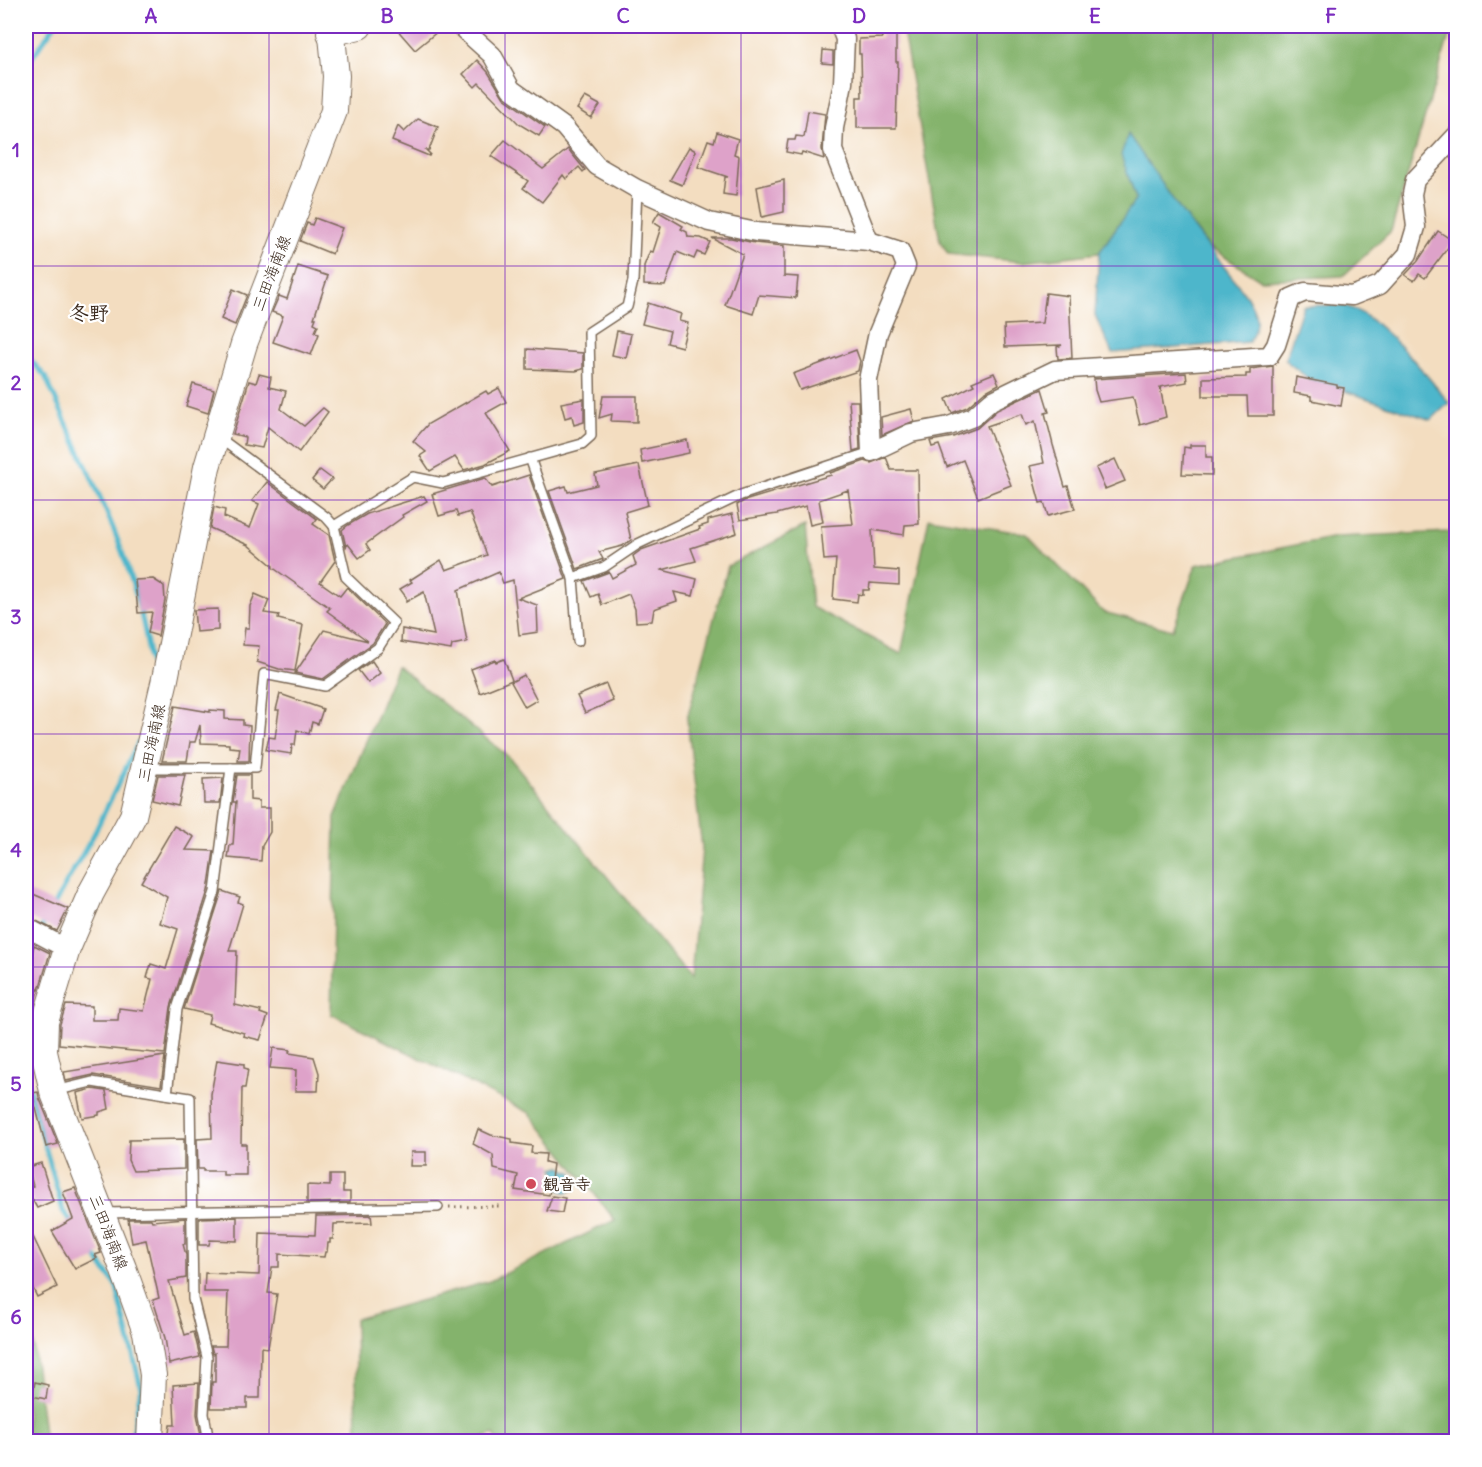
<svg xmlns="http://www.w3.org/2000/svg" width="1482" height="1467" font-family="Delius,'Klee One',sans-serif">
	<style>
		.forest { fill: #84b36c; stroke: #606e45; stroke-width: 1.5 }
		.water { fill: #4db6cb; stroke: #447074; stroke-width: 1.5 }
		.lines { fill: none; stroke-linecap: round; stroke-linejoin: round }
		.stream { stroke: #4db6cb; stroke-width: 5 }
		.building { fill: #dea2c9 }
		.lane-casing { stroke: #7b6957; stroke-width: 12 }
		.street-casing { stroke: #7b6957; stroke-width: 21 }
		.secondary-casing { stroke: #7b6957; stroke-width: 28 }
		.path { stroke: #7b6957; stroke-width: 3; stroke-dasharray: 1.5 4.5; stroke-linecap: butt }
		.lane { stroke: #fff; stroke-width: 9 }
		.street { stroke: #fff; stroke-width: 18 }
		.secondary { stroke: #fff; stroke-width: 26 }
		.grid { fill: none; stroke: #7b2cbf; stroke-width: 1.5; stroke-opacity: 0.55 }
		.poi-dot { fill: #d1495b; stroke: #fff; stroke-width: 2 }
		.labels { text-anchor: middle; stroke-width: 4.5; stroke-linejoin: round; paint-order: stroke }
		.street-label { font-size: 16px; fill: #3b2a1e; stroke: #fff }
		.poi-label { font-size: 16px; font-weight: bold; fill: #3b2a1e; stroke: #fff; text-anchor: start }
		.quarter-label { font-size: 20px; font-weight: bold; fill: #3b2a1e; stroke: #fff }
		.neatline { fill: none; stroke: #7b2cbf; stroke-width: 2 }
		.grid-label { font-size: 20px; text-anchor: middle; font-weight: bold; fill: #7b2cbf }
	</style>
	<rect width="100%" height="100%" fill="#fff"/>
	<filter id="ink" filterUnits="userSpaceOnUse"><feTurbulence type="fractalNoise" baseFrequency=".0167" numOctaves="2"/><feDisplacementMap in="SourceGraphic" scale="12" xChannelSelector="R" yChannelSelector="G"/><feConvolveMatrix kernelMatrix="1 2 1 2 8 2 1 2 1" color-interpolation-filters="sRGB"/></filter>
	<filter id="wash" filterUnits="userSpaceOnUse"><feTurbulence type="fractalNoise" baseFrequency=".008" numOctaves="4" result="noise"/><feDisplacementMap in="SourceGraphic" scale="24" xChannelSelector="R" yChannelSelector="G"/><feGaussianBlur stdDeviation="1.35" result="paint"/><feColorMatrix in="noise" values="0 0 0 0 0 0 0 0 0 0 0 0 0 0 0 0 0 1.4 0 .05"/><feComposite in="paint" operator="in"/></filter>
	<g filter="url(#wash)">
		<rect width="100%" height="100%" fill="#f3ddc0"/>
		<g class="forest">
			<path d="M902,26h550l-61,205 -48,45 -82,4 -52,-33 -26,-33 -61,-59 14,44 -37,54 -76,9 -75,-8 -8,-13z"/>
			<path d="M929,518l98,16 76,78 70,18 23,-65 140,-28 115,-5 5,-6v915l-958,1 -4,-8 -21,8 -116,-1 -2,-122 135,-38 125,-61 -85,-107 -199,-99 4,-197 62,-151 113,92 181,221 11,-131 -15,-129 41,-153 77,-40 7,81 89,47z"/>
			<path d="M26,1312l5,15 14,114h-19z"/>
		</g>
		<g class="water">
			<path d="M1128,134l55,80 63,81c12,20 14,27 3,47l-137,11 -17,-38 4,-62 37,-54 -15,-44z"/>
			<path d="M1303,306c13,0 29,-2 42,0 32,7 84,71 104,97l-18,17 -122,-41 -24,-19z"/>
			<path d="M560,1166l7,5 5,1 5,9 -1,7 -9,5 -8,-3v-12l-5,-10z"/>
		</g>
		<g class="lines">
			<g class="stream">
				<path d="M26,66l28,-40"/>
				<path d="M26,355l19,21c39,88 88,177 103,273 1,11 5,25 4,36"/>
				<path d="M52,908l41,-72 45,-93"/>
				<path d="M26,982l3,-29 17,-34"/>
				<path d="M26,1077l37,134 11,15"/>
				<path d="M93,1253l23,32 25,103 -10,54"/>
			</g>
		</g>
		<g id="blocks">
			<g class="building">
				<path d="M394,26h50l-29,24z"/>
				<path d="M880,26h16v36h2l-2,66h-39v-31h5l-1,-43h-2v-15l23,-1z"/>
				<path d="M823,50l10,1v13l-11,-1z"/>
				<path d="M477,60l11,12 16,26 41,29 -6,9 -20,-12 -40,-41 -4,4 -12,-13z"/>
				<path d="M585,97l15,8 -9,13 -14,-9z"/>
				<path d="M808,111l17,3 -3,35 2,10 -22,-7 -1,3 -15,-3 2,-12h7l1,-4 8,1z"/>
				<path d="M418,119l20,8 -9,23h-3l4,4 -1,2 -37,-15 6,-15 6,6z"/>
				<path d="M717,132l21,7 -4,15 5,2 -3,40 -13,-2 2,-17h3l-30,-10 10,-27 6,2z"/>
				<path d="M505,140l38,29 25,-20 17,21 -2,2 -4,-5 -13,12 -3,-4 -21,27 -19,-14 5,-7 -37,-25z"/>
				<path d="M689,147l7,4 -14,34 -12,-5z"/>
				<path d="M784,180v32l-22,5 -5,-30z"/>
				<path d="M659,212l24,14 -2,3 6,3 1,5 13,1 9,4 -6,13 -7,-3 -3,7 -17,-7 -12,34 -21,-1v-19l6,-15 3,1 8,-25 -8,-5z"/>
				<path d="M315,218l27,10 -10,26 -32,-13 7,-18 5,2z"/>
				<path d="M1438,231l15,10 -28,37 -6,-4 -5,7 -9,-6 13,-14z"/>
				<path d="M712,238h19l24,5 29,3v30l14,1 -2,21 -37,-3 -6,19 -28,-9 18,-51z"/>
				<path d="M298,266l30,10 -14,42h2l-2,5 4,2 -3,7 4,2 -8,21 -38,-13 10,-26 -11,-4 7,-16 8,3z"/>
				<path d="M233,289l14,6 -12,30 -14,-6z"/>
				<path d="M1046,293l23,3 3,62 -14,1 -1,-12 5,-2 -57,2 -1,-22 38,-2z"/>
				<path d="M648,303l33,11 -2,7 9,2 -6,24 -15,-4 3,-12 -28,-7z"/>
				<path d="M617,331l14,3 -5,24 -14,-3z"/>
				<path d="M527,349l56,4v16l-7,2 -49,-2z"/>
				<path d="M856,350l4,11 -2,10 -58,19 -7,-16z"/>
				<path d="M1273,366v50h-25l-1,-20h-44v-18l43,-1v-3h4v-5z"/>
				<path d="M994,373l5,11 -15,8 -17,15 -15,6 -6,-14 28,-14 -2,-3z"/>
				<path d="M1186,373l1,9 -27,5 6,30 -26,8 -7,-28 -34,5 -4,-12 -1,-11z"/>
				<path d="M259,374l12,3 -2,10 17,4 -5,18 23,17 19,-18 5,4 -29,40 -31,-25 -6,21 -18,-3 1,-8 -12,-3 16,-53 7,2z"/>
				<path d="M1296,377l41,8v2l7,1 -3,18 -30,-6v-4l-17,-3z"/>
				<path d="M193,384l21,6 -6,23 -22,-7z"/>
				<path d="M499,388l7,14 -20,11 24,38 -25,13 -21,6 -9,-13 -25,14 -10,-15 6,-4 -13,-11 15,-17 58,-33 2,3z"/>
				<path d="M1042,389l7,23 -4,1 8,32 12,42 3,-1 7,23 -27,7 -4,-14 -4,1 -10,-37 14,-3 -9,-42 -9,4 -4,-11 -35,12 24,59 -33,13 -15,-38 -16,7 -8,-22 -7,2 -2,-6 23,-4 24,-9 20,-18z"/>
				<path d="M603,396h34v26l-26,-1 1,-7 -13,4z"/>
				<path d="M584,399v23l-10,3 -2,-9 -7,2 -4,-15z"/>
				<path d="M849,401h9l2,48 -7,2z"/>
				<path d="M911,409l3,12 -32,14 -1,-18z"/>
				<path d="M687,440l2,13 -47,10 -2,-13z"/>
				<path d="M1190,445h16v12h6v18l-30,-1 2,-27 6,1z"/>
				<path d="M886,457l5,13h27l1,54 -14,1 -1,10 -32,-5 2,39 25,2v14l-29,-2 -1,7h-6v5l-5,-1 -1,8 -24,-3 3,-40 -12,1 -3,-34 32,-2 -5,-34 -29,10 4,22 -13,3 -4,-19 -29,8 -37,6 -3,-15 7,-4 87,-26 -1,-2 35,-12 6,2z"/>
				<path d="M1115,459l10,22 -20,8 -9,-21z"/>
				<path d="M639,465l9,40 -23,7 6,28 -9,6 -23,6 4,7 -26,10 -28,-78 17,-5 2,6 29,-7 -2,-11z"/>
				<path d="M320,470l12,9 -9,10 -11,-9z"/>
				<path d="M529,475l37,104 -48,19 19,7 1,27 -19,3 -6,-55 -10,3 -4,-11 -41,18 9,52 -15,3 -1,5 -50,-8 1,-13 32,6 -10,-43 -18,10v-5l-6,-8 12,-7 -2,-2 31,-20 5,10 41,-15 -17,-43 -12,4 -2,-5 -17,5 -7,-22 53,-16 7,9z"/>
				<path d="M267,482l50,37 -4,5 16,11 6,26 -15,21 20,14 7,-9 38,37 -12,19 -50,36 -28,-6 29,-43 44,11 -41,-30 3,-3 -58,-41 1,-1 -25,-21 -38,-17 4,-21 11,3 -1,7 26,11 9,-24 -7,-3z"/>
				<path d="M424,496l3,5 -25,14 1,2 -37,27 4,6 -11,8 -11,-14 -2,3 -4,-17 6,-5 19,-11z"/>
				<path d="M732,514l5,19 -46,15 5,13 -34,9 35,9 -4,17 -19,-4 3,9 -23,8 -2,12 -16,1 -1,-13 -6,-15 -27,11 -4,-11 -7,3 -7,-16 25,-9 3,6 24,-13 -3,-9 8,-6 59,-21 -1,-2 9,-3v-4z"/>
				<path d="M153,579l11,7 1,14 -7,36 -10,-3 4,-21 -14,1 -3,-33z"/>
				<path d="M255,594l14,6 -5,13 15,2 -1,4 25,6 -8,46 -16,-2 -22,-7 2,-16 -16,-1 2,-17h4l1,-22z"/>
				<path d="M218,609v21l-22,2 -2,-22z"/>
				<path d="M504,659l8,21 -32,13 -9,-24 24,-9 1,2z"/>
				<path d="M372,661l8,12 -12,10 -10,-13z"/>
				<path d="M524,675l13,25 -12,7 -14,-25z"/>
				<path d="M606,684l7,17 -28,12 -8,-17z"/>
				<path d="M280,694l43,15 -5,15 -6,-2 -3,12 -12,-4 -2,15h-3l-1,9 -25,-4 3,-13 6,1 4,-28h-3z"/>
				<path d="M175,706l35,6v-2l15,1v8l18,1v5l7,1 -1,35h-11l2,-13 -11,-1v-3l-28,-1 -1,-18 -5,17h-5l-3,19h-25z"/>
				<path d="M158,775h27l-7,31 -26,-6z"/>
				<path d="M237,775h13v25l9,1v7h11v24l-8,14 -1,15 -33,-3 2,-13h3l3,-43h-3z"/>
				<path d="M223,778l-3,25h-16l-1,-24z"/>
				<path d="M174,826l20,11 -8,13 28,1 -6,40 -37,116 -6,47 -106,-10 1,-20 6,-19 26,1v14h26l1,-12 25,3 8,-32 -5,-1 4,-14 15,5 12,-40 -18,-6 7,-26 -26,-15z"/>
				<path d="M26,891l42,18 -11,22 -31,-15z"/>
				<path d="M222,891l18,6 -2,5 5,2 -14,47h8l-2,54 26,6 -1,2 8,3 -8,24 -17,-4 1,-3 -36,-10 2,-8 -26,-6z"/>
				<path d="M34,945l16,8 -11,37 -1,-1 -7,29 -2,26 -3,-1v-63z"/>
				<path d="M273,1048l17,2 -1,3 25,4 5,16 -1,18h-23l1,-21 -26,-2z"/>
				<path d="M165,1056l-4,30 -68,-11 -27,6 -2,-9z"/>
				<path d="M217,1060l27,4v4l4,1 -3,19h-3l-1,56h5v31h-23v-4h-20v-2h-5l-1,-30 15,-1 -1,-44z"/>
				<path d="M92,1089l14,2 3,18 -10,3v3l-17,3 -5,-25z"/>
				<path d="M38,1092l1,5 19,47 -12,3 -14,-54z"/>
				<path d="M478,1129l13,6 21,4v4l20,3 -1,7 15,1 -1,8 8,2 -4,31 -34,-5 3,-15 -24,-6 -1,-14 -20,-11z"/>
				<path d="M184,1139v30l-51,2 -5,-11 1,-20z"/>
				<path d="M411,1152h15v14h-16z"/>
				<path d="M41,1163l12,38 -16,7 -11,-19 7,-3 -5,-19z"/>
				<path d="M330,1175h13v17h7v10l-43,1v-18l23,1z"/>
				<path d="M75,1188l26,65 -6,2 2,3 -22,11 -23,-38 21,-12 -10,-27z"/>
				<path d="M552,1196l13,2 -3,15 -15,-2z"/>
				<path d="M371,1215l1,8 -38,1 -1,15h-3v4h-2l-1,9h-2l-1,5 -45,-3v13h-7l-4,26 9,1 -9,54 -7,-1 -1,51h-13v10h-36l1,-26h3v-29l-2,1 -2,-8h15l2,-54h-24l1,-19 54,2 1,-42 55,2 1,-19z"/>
				<path d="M237,1217v24l-27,-1 -1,5h-10v-27z"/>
				<path d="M185,1218v26h-2l3,11v23l-17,3 16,54 9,-3 6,25 -31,7 -4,-26 -12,-38 6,-2 -13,-58 -14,3 -4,-24h23l1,2z"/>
				<path d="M26,1222l31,65 -20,10 -11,-23z"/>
				<path d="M35,1382l13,3 -2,14 -14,-3z"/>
				<path d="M199,1383l-2,31 5,28h-34l2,-17h5l-2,-40z"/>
			</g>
		</g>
	</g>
	<g filter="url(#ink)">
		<use href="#blocks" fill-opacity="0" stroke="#7b6957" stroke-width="1.5"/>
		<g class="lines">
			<defs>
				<g id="lane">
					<path d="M218,437l108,80 8,9 79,-49 30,6 139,-39 9,-8 -2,-104 38,-25 6,-26 4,-92"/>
					<path d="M530,458l43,120 5,63"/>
					<path d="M573,578l31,-11 34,-23 103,-49 130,-43"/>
					<path d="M147,768h108l9,-94 61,12 53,-38 16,-25 -48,-46 -12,-51"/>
					<path d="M55,1091l37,-9 98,16 3,201 14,58 -3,57 5,28"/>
					<path d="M167,1094l10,-85 38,-117 16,-124"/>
					<path d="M104,1213l334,-6"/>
				</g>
				<g id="street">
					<path d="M460,26l32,29 19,34 53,38 33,39 40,23 72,33 47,10 113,9 31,10 6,15 -28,67 -10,47 3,72 40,-19 38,-7 24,-9 18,-16 64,-31 214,-14 7,-11 15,-47 14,-6 47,4 28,-11 28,-31 8,-27 -4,-33 3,-14 41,-44"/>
					<path d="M840,26l5,13 -2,44 -9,45 -1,22 36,91"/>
					<path d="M26,927l41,22"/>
				</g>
				<g id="secondary">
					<path d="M330,33l29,-7"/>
					<path d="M150,1442l3,-67 -7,-43 -23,-64 -70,-177 -9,-39 1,-30 22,-73 24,-56 42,-77 32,-137 42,-212 37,-123 90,-233 2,-35 -5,-50"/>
				</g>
			</defs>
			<use href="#lane" class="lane-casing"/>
			<use href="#street" class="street-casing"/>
			<use href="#secondary" class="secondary-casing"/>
			<path class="path" d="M449,1207l53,-1"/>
			<use href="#lane" class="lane"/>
			<use href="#street" class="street"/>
			<use href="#secondary" class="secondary"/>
		</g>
	</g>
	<path class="grid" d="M269,26v1416M505,26v1416M741,26v1416M977,26v1416M1213,26v1416M26,266h1430M26,500h1430M26,734h1430M26,967h1430M26,1200h1430"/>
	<circle class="poi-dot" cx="531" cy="1184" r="6"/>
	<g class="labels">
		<g class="street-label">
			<text transform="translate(271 273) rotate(-69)" y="6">三田海南線</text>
			<text transform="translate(151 743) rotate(-78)" y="6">三田海南線</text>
			<text transform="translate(109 1232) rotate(69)" y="6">三田海南線</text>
		</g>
		<g class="poi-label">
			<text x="543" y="1190">観音寺</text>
		</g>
		<g class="quarter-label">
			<text x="89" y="320">冬野</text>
		</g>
	</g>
	<rect width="1482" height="1467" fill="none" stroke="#fff" stroke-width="66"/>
	<rect x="33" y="33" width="1416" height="1401" class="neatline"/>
	<g class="grid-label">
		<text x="151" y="23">A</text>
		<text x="387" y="23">B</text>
		<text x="623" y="23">C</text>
		<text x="859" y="23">D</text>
		<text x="1095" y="23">E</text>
		<text x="1331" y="23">F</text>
		<text x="16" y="157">1</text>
		<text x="16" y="390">2</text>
		<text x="16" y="624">3</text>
		<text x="16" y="857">4</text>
		<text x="16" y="1091">5</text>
		<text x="16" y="1324">6</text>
	</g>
</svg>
